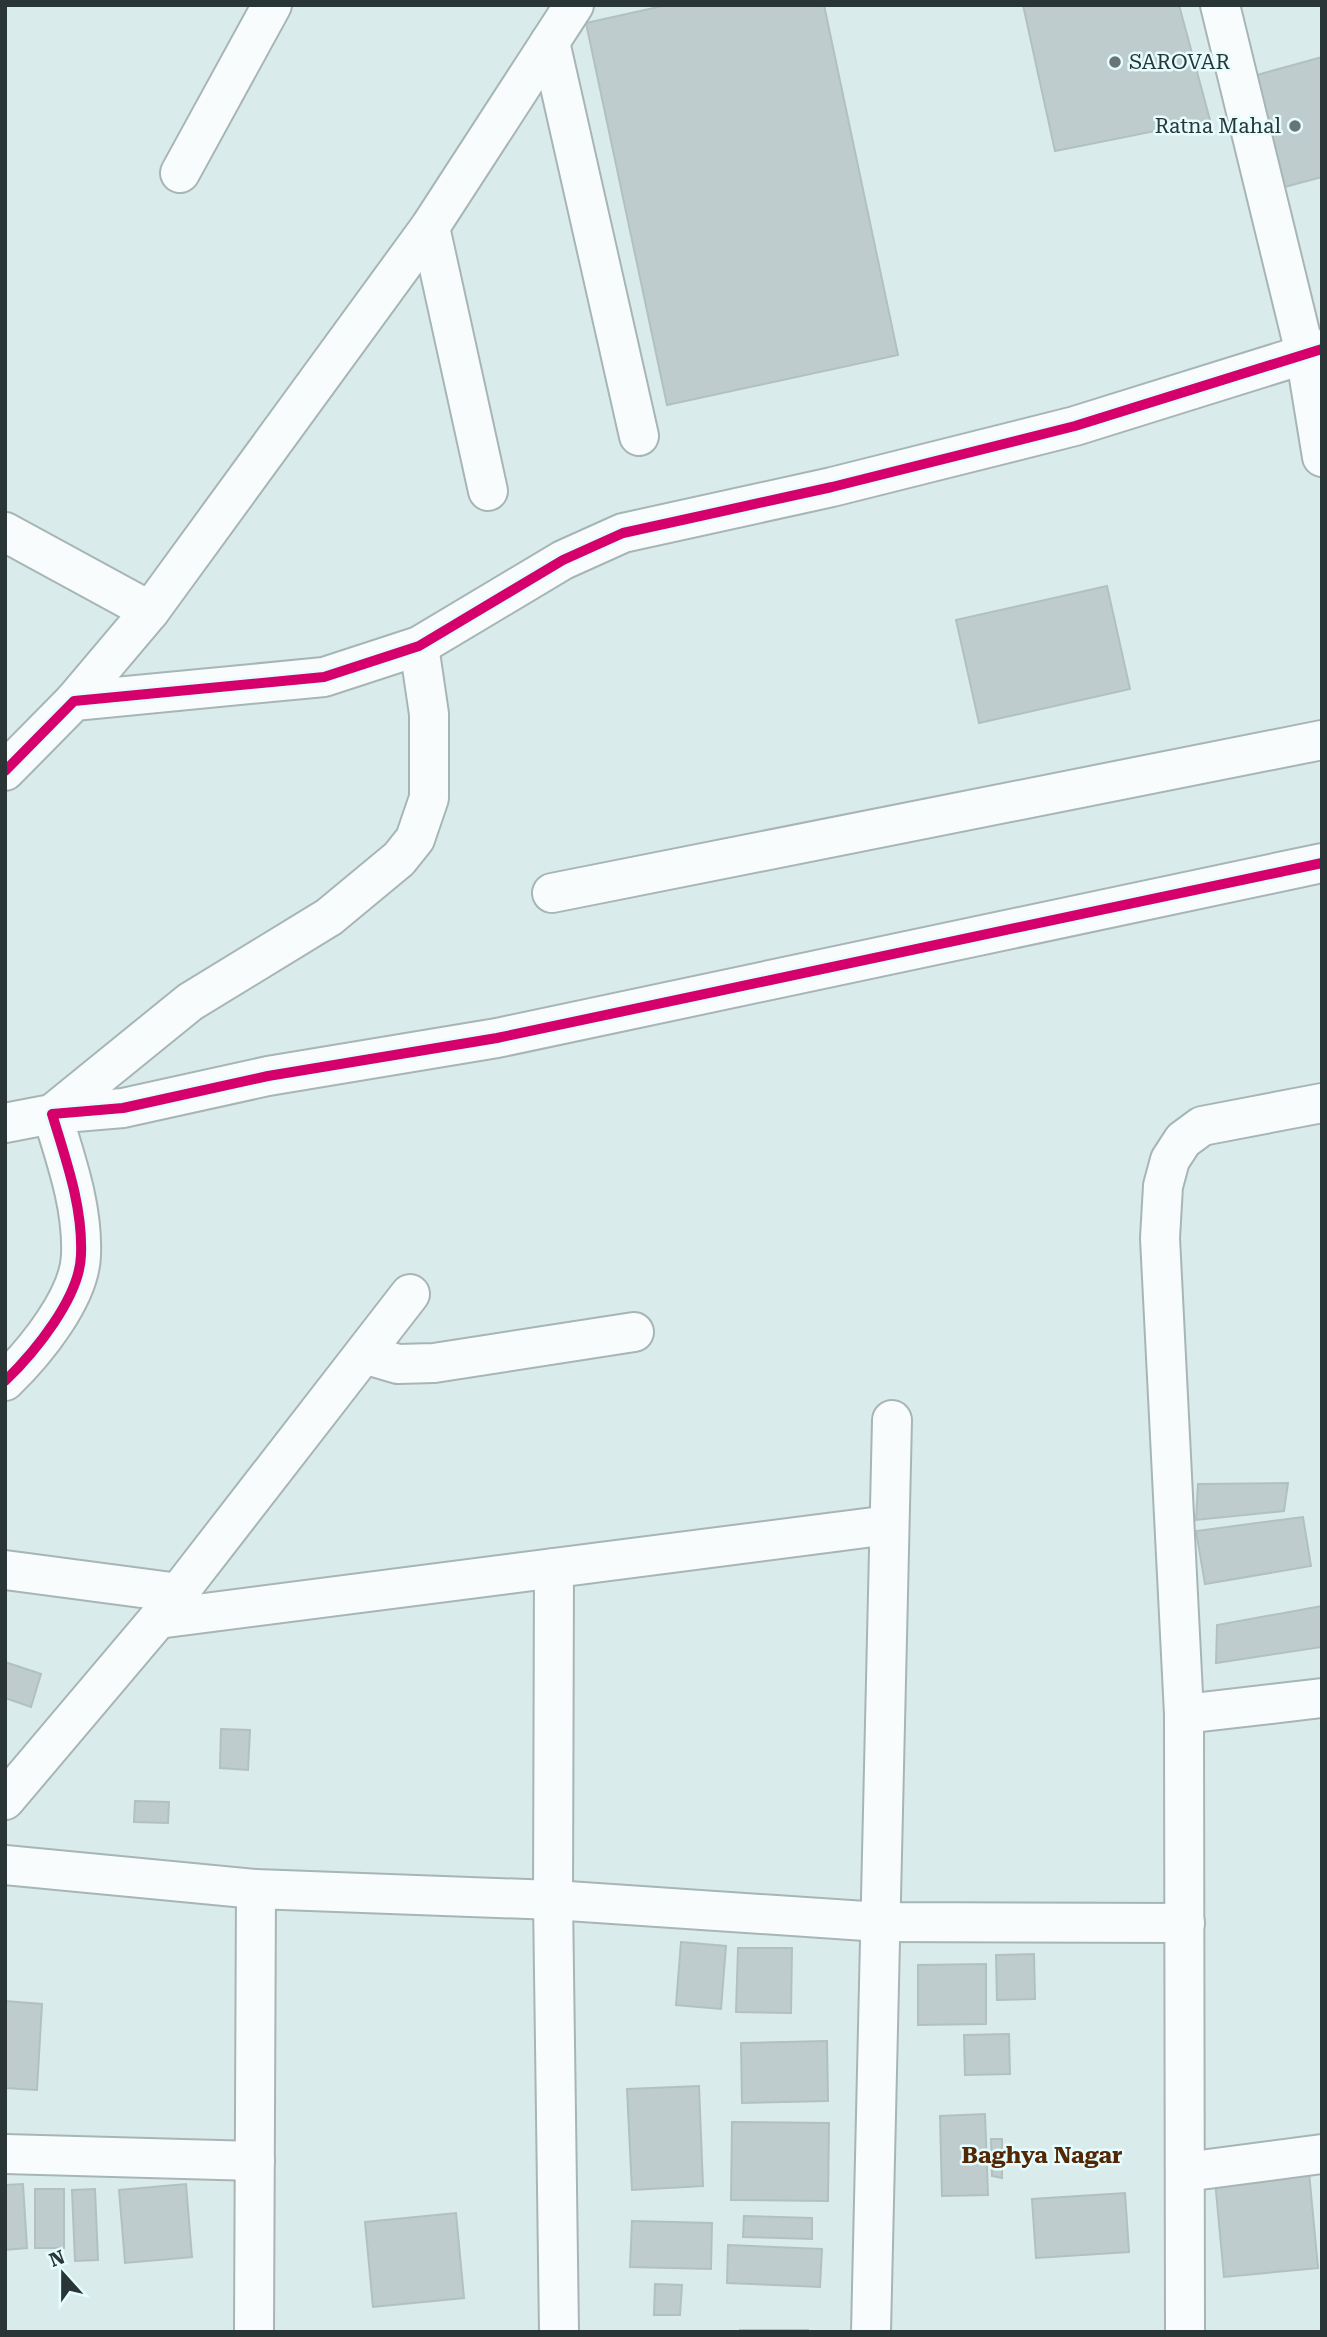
<svg xmlns="http://www.w3.org/2000/svg" width="1327" height="2337" font-family="'Roboto Serif',serif">
	<style>
		.building { fill: #becccd; stroke: #b2c0c0; stroke-width: 2 }
		.lines { fill: none; stroke-linecap: round; stroke-linejoin: round }
		.minor-casing { stroke: #a7b5b6; stroke-width: 42 }
		.minor { stroke: #f9fcfc; stroke-width: 38 }
		.cycleway-casing { stroke: #e5fdff; stroke-width: 15 }
		.cycleway { stroke: #d6006c; stroke-width: 10 }
		.poi-dot { fill: #687576; stroke: #e5fdff; stroke-width: 2.5 }
		.labels { text-anchor: middle; stroke-width: 5; stroke-linejoin: round; paint-order: stroke }
		.poi-label { font-size: 21px; fill: #2a3536; stroke: #e5fdff; text-anchor: start }
		.neighbourhood-label { font-size: 23px; font-weight: bold; fill: #532604; stroke: #e5fdff }
	</style>
	<rect width="100%" height="100%" fill="#daebec"/>
	<g class="building">
		<path d="M667,5h157l74,350 -231,50 -81,-382z"/>
		<path d="M1023,5h156l31,115 -155,31z"/>
		<path d="M1322,57v120l-41,11 -24,-113z"/>
		<path d="M1107,586l23,103 -151,34 -23,-103z"/>
		<path d="M1288,1483l-4,28 -88,9 2,-36z"/>
		<path d="M1303,1517l8,49 -106,18 -9,-53z"/>
		<path d="M1322,1606v41l-106,16 1,-38z"/>
		<path d="M5,1662l36,12 -10,33 -26,-9z"/>
		<path d="M221,1729l29,1 -2,40 -28,-2z"/>
		<path d="M135,1801l34,1 -1,21 -34,-1z"/>
		<path d="M681,1942l45,4 -5,63 -45,-4z"/>
		<path d="M738,1948h54l-1,65 -55,-1z"/>
		<path d="M1034,1954l1,45 -38,1 -1,-45z"/>
		<path d="M986,1964v60l-68,1v-60z"/>
		<path d="M5,2001l37,3 -5,86 -32,-2z"/>
		<path d="M1009,2034l1,40 -45,1 -1,-40z"/>
		<path d="M827,2041l1,60 -86,2 -1,-60z"/>
		<path d="M699,2086l4,100 -71,4 -5,-101z"/>
		<path d="M985,2114l3,81 -46,1 -2,-80z"/>
		<path d="M732,2122l97,1 -1,78 -97,-1z"/>
		<path d="M991,2139h11v39l-10,-2z"/>
		<path d="M1309,2172l9,96 -94,9 -9,-96z"/>
		<path d="M23,2184l4,64 -22,2v-65z"/>
		<path d="M186,2184l6,73 -67,6 -6,-73z"/>
		<rect x="35" y="2189" width="29" height="59"/>
		<path d="M95,2189l3,71 -23,1 -3,-71z"/>
		<path d="M1125,2193l4,59 -93,6 -4,-59z"/>
		<path d="M456,2213l8,85 -91,9 -8,-85z"/>
		<path d="M744,2216l68,2v21l-69,-2z"/>
		<path d="M632,2221l80,2 -1,46 -81,-2z"/>
		<path d="M728,2245l94,4 -2,38 -93,-4z"/>
		<path d="M655,2284l27,1 -2,30h-26z"/>
		<rect x="740" y="2330" width="68" height="2"/>
	</g>
	<g class="lines">
		<defs>
			<g id="minor">
				<path d="M1220,5l85,348 17,104"/>
				<path d="M550,42l89,394"/>
				<path d="M180,173l92,-168"/>
				<path d="M430,227l58,264"/>
				<path d="M5,532l145,79"/>
				<path d="M74,701l76,-90 280,-384 144,-222"/>
				<path d="M5,771l69,-70 250,-24 95,-31 144,-86 60,-27 209,-46 243,-61 247,-77"/>
				<path d="M552,893l770,-153"/>
				<path d="M5,1123l47,-9 138,-112 139,-85 70,-58 16,-20 14,-41v-84l-10,-68"/>
				<path d="M364,1354l34,10 36,-1 200,-31"/>
				<path d="M5,1381c30,-29 75,-84 76,-126 2,-48 -15,-95 -29,-141l71,-6 145,-32 229,-38 825,-175"/>
				<path d="M554,1568l-1,332 6,432"/>
				<path d="M5,1570l174,23"/>
				<path d="M158,1619l731,-94"/>
				<path d="M1184,1714l138,-16"/>
				<path d="M5,1800l153,-181 252,-325"/>
				<path d="M5,1865l251,24 297,11 327,22 305,1"/>
				<path d="M5,2154l250,7"/>
				<path d="M1185,2172l137,-18"/>
				<path d="M254,2332l2,-443"/>
				<path d="M871,2332l21,-912"/>
				<path d="M1185,2332l-1,-618 -24,-476 3,-52 7,-26 13,-20 19,-14 120,-23"/>
			</g>
		</defs>
		<use href="#minor" class="minor-casing"/>
		<use href="#minor" class="minor"/>
		<defs>
			<g id="cycleway">
				<path d="M5,771l69,-70 250,-24 95,-31 144,-86 60,-27 209,-46 243,-61 247,-77"/>
				<path d="M5,1381c30,-29 75,-84 76,-126 2,-48 -15,-95 -29,-141l71,-6 145,-32 229,-38 825,-175"/>
			</g>
		</defs>
		<use href="#cycleway" class="cycleway-casing"/>
		<use href="#cycleway" class="cycleway"/>
	</g>
	<g class="poi-dot">
		<circle cx="1115" cy="62" r="7"/>
		<circle cx="1295" cy="126" r="7"/>
	</g>
	<g class="labels">
		<g class="poi-label">
			<text x="1129" y="69">SAROVAR</text>
			<text x="1281" y="133" text-anchor="end">Ratna Mahal</text>
		</g>
		<g class="neighbourhood-label">
			<text x="1042" y="2163">Baghya Nagar</text>
		</g>
	</g>
	<rect width="1327" height="2337" fill="none" stroke="#2a3536" stroke-width="14"/>
	<g transform="translate(63 2274) rotate(339)" stroke="#e5fdff" stroke-width="5" paint-order="stroke">
	<path d="M0-5L12 26L0 18L-12 26Z" fill="#2a3536"/>
	<text y="-10" font-size="19" font-weight="bold" text-anchor="middle" fill="#2a3536">N</text>
	</g>
</svg>
